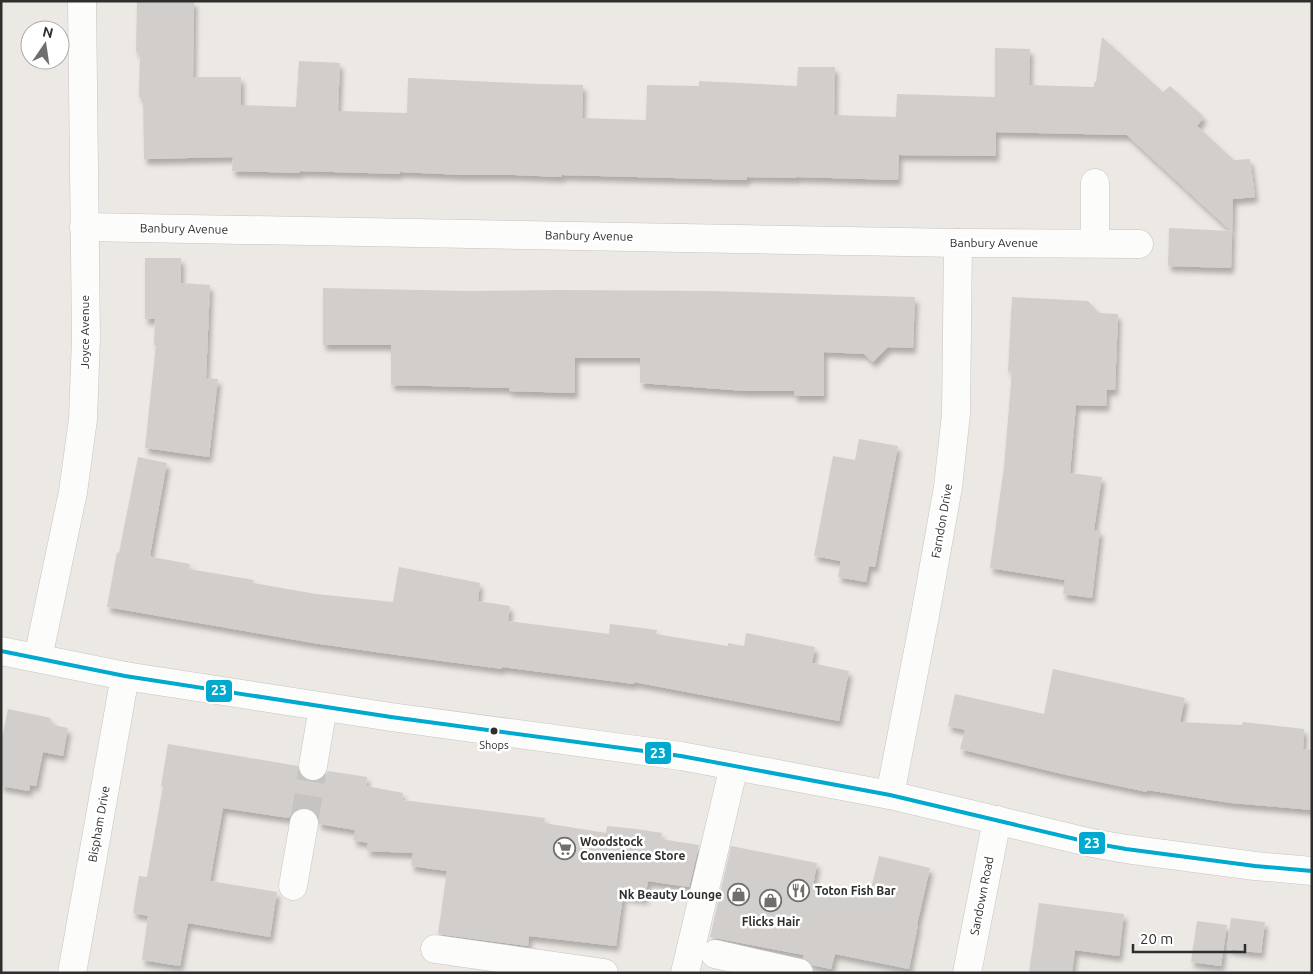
<svg xmlns="http://www.w3.org/2000/svg" width="1313" height="974" font-family="Ubuntu,sans-serif">
	<style>
		.building { fill: #d1cecb; filter: url(#shadow) }
		.lines { fill: none; stroke-linecap: round; stroke-linejoin: round }
		.minor-tunnel { stroke: #c6c3c0; stroke-width: 28; stroke-dasharray: 28 14; stroke-linecap: butt }
		.minor-casing { stroke: #c5c4c5; stroke-width: 29 }
		.minor { stroke: #fcfcfb; stroke-width: 28 }
		.bus-1-casing { stroke: #fff; stroke-width: 8 }
		.bus-1 { stroke: #00a9ce; stroke-width: 4 }
		.bus-dot { fill: #2e2e2e; stroke: #fff; stroke-width: 2 }
		.labels { text-anchor: middle; stroke-width: 5; stroke-linejoin: round; paint-order: stroke }
		.bus-label { font-size: 11px; fill: #2e2e2e; stroke: #fff }
		.street-label { font-size: 12px; fill: #2e2e2e; stroke: #fff }
		.poi-label { font-size: 12px; font-weight: bold; fill: #2e2e2e; stroke: #fff; text-anchor: start }
		.line-badge { stroke: #fff; stroke-width: 2 }
		.badge-label { font-size: 14px; text-anchor: middle; font-weight: bold; fill: #fff }
	</style>
	<defs>
		<filter id="shadow"><feDropShadow dx="3" dy="5.5" stdDeviation="2.5" flood-color="#0004"/></filter>
	</defs>
	<rect width="100%" height="100%" fill="#ece8e4"/>
	<g class="building">
		<path d="M137,1h57l-1,76h48v28l55,2 3,-46 41,2 -2,48 69,2 1,-35 130,6 45,1 -1,33 64,2 1,-35 52,1v-5l98,5 1,-19h37l-1,48 62,2 1,-23 98,3v-49l35,1 -1,36 65,2v-5h2l6,-45 61,55 7,-6 34,31 -7,9 37,34 16,-1 5,38 -22,2 -2,69 -63,-2 1,-38 62,3 -104,-96 -131,-3v24l-97,-1 -1,25 -101,-3v1l-50,-1v3l-185,-5v2l-48,-2h-50l-64,-3v2l-100,-3v2l-68,-2 1,-14 -89,2 -1,-62h-4l1,-45h-4z"/>
		<path d="M145,258h36v25l29,2 -4,93 12,1 -9,78 -64,-9 11,-103h-2l1,-26h-10z"/>
		<path d="M323,288l145,3 90,-1 152,1 205,6 -2,51 -25,-1 -15,15 -9,-8 -40,-2v44h-30v-5h-48l-106,-8v-25h-65v35l-66,-2v-3l-118,-3v-40h-68z"/>
		<path d="M1012,297l76,4 11,12 19,1 -3,76h-8l-1,16 -30,-1 -6,68 32,4 -8,53h6l-8,68 -29,-4 2,-14 -75,-12 14,-101 8,-96h-4z"/>
		<path d="M859,439l39,7 -23,121 -6,-1 -3,16 -28,-5 3,-16 -27,-5 19,-100 22,4z"/>
		<path d="M138,457l29,6 -17,92 2,2 38,7 -1,5 65,11 -1,3 63,11 77,8 6,-35 81,16 -2,18 32,5 -2,15 101,13 1,-10 47,6 -1,4 72,12v-3l16,3 2,-13 69,14 -3,16 37,8 -10,50 -205,-39v2l-132,-17v2l-112,-15 -77,-11 -206,-36 10,-55 2,1z"/>
		<path d="M1053,669l132,29 -5,24 62,3 1,-3 61,7 -1,20 9,1v60l-81,-7 -84,-13v2l-85,-18 -102,-25 5,-19 -17,-4 7,-32 89,20z"/>
		<path d="M8,709l43,9 -1,6 18,4 -5,28 -20,-4 -7,34 -6,-1 -1,6 -28,-5v-43z"/>
		<path d="M168,744l130,22 1,6 4,6 8,3 8,-1 6,-4 3,-5 39,6 -1,9 37,7 -1,7 143,18 -1,5 62,10 1,-7 29,3 26,4 -1,6 38,6 -10,42 -41,-6 -3,18 -22,-3 -7,50 -87,-10 -1,10 -90,-12 9,-63 -36,-5 2,-13 -46,-2 1,-8 -15,-3 2,-10 -36,-6 -1,-7 -4,-6 -7,-3 -9,1 -6,4 -3,5 -66,-10 -13,73 67,11 -7,45 -82,-14 -8,43 -38,-6 6,-44 -15,-3 6,-37 8,1 16,-91h-2z"/>
		<path d="M731,846l86,17 -4,23 56,11 10,-41 51,12 -13,57h1l-9,44 -74,-15 -4,15 -19,-4 -9,-7 1,-3 -94,-18z"/>
		<path d="M1039,903l85,11 -5,42 -44,-6 -3,23h-43z"/>
		<path d="M1231,918l34,4 -4,31 -34,-4z"/>
		<path d="M1197,921l30,4 -6,41 -30,-4z"/>
	</g>
	<g class="lines">
		<path class="minor-tunnel" d="M304,823l9,-57"/>
		<defs>
			<g id="minor">
				<path d="M84,227l874,16 181,1"/>
				<path d="M1095,243v-60"/>
				<path d="M1,651l124,25 266,41 290,39 209,39 202,48 34,6 129,17 57,5"/>
				<path d="M38,658l35,-166 10,-73 3,-81 -4,-337"/>
				<path d="M313,766l10,-59"/>
				<path d="M890,795l36,-185 22,-123 8,-73 2,-171"/>
				<path d="M293,886l11,-63"/>
				<path d="M435,949l169,24"/>
				<path d="M715,954l84,19"/>
				<path d="M72,973l53,-297"/>
				<path d="M685,973l49,-207"/>
				<path d="M967,973l30,-153"/>
			</g>
		</defs>
		<use href="#minor" class="minor-casing"/>
		<use href="#minor" class="minor"/>
		<defs>
			<path id="bus-1" d="M1,651l124,25 266,41 290,39 209,39 202,48 34,6 129,17 57,5"/>
		</defs>
		<use href="#bus-1" class="bus-1-casing"/>
		<use href="#bus-1" class="bus-1"/>
	</g>
	<defs>
		<symbol id="supermarket-ring" viewBox="-11 -11 22 22"><circle r="9.5" fill="#fff" stroke="#706f6e" stroke-width="1.5"/><path d="M-6-5.5h2.5l.6 2H6L4.5 2H-2.5L-4.4-4H-6ZM-1.5 3.2a1.3 1.3 0 1 0 .1 0ZM3 3.2a1.3 1.3 0 1 0 .1 0Z" fill="#706f6e"/></symbol>
		<symbol id="restaurant-ring" viewBox="-11 -11 22 22"><circle r="9.5" fill="#fff" stroke="#706f6e" stroke-width="1.5"/><path d="M-5-6h1v4h1v-4h1v4h1v-4h1v5L-1.5 .5V6h-2V.5L-5-1ZM5-6V6H3V1.5H1.5Q1.5-4 5-6Z" fill="#706f6e"/></symbol>
		<symbol id="shop-ring" viewBox="-11 -11 22 22"><circle r="9.5" fill="#fff" stroke="#706f6e" stroke-width="1.5"/><path d="M-5-2.5h2.3a2.7 3.5 0 0 1 5.4 0H5L5.5 6h-11ZM-1.5-2.5h3a1.5 2.3 0 0 0-3 0Z" fill="#706f6e"/></symbol>
	</defs>
	<g fill-rule="evenodd">
		<use href="#supermarket-ring" x="552" y="836" width="25" height="25"/>
		<use href="#restaurant-ring" x="786" y="878" width="25" height="25"/>
		<use href="#shop-ring" x="726" y="882" width="25" height="25"/>
		<use href="#shop-ring" x="758" y="888" width="25" height="25"/>
	</g>
	<circle class="bus-dot" cx="494" cy="731" r="4.5"/>
	<g class="labels">
		<g class="bus-label">
			<text x="494" y="749">Shops</text>
		</g>
		<g class="street-label">
			<text transform="translate(184 229) rotate(1)" y="4">Banbury Avenue</text>
			<text transform="translate(589 236) rotate(1)" y="4">Banbury Avenue</text>
			<text x="994" y="247">Banbury Avenue</text>
			<text transform="translate(85 332) rotate(-90)" y="4">Joyce Avenue</text>
			<text transform="translate(942 521) rotate(-80)" y="4">Farndon Drive</text>
			<text transform="translate(99 824) rotate(-80)" y="4">Bispham Drive</text>
			<text transform="translate(982 896) rotate(-79)" y="4">Sandown Road</text>
		</g>
		<g class="poi-label">
			<text x="580" y="846">Woodstock<tspan x="580" dy="14">Convenience Store</tspan></text>
			<text x="815" y="895">Toton Fish Bar</text>
			<text x="722" y="899" text-anchor="end">Nk Beauty Lounge</text>
			<text x="771" y="926" text-anchor="middle">Flicks Hair</text>
		</g>
	</g>
	<g class="line-badge">
		<rect x="205" y="679" width="28" height="24" rx="5" fill="#00a9ce"/>
		<rect x="644" y="741" width="28" height="24" rx="5" fill="#00a9ce"/>
		<rect x="1078" y="831" width="28" height="24" rx="5" fill="#00a9ce"/>
	</g>
	<g class="badge-label">
		<text x="219" y="695">23</text>
		<text x="658" y="758">23</text>
		<text x="1092" y="848">23</text>
	</g>
	<rect width="1313" height="974" fill="none" stroke="#2e2e2e" stroke-width="5"/>
	<g transform="translate(45 45) rotate(13)"><circle r="24" fill="#ffffff" stroke="#ababab"/>
	<path d="M0-4L9 19L0 12L-9 19Z" fill="#706f6e"/>
	<text y="-8" font-size="14" font-weight="bold" text-anchor="middle" fill="#2e2e2e">N</text>
	</g>
	<path d="M1133 944v8h112v-8" fill="none" stroke="#2e2e2e" stroke-width="2.5"/>
	<text x="1140" y="944" font-size="15" fill="#2e2e2e" stroke="#ffffff" stroke-width="4" paint-order="stroke">20 m</text>
</svg>
